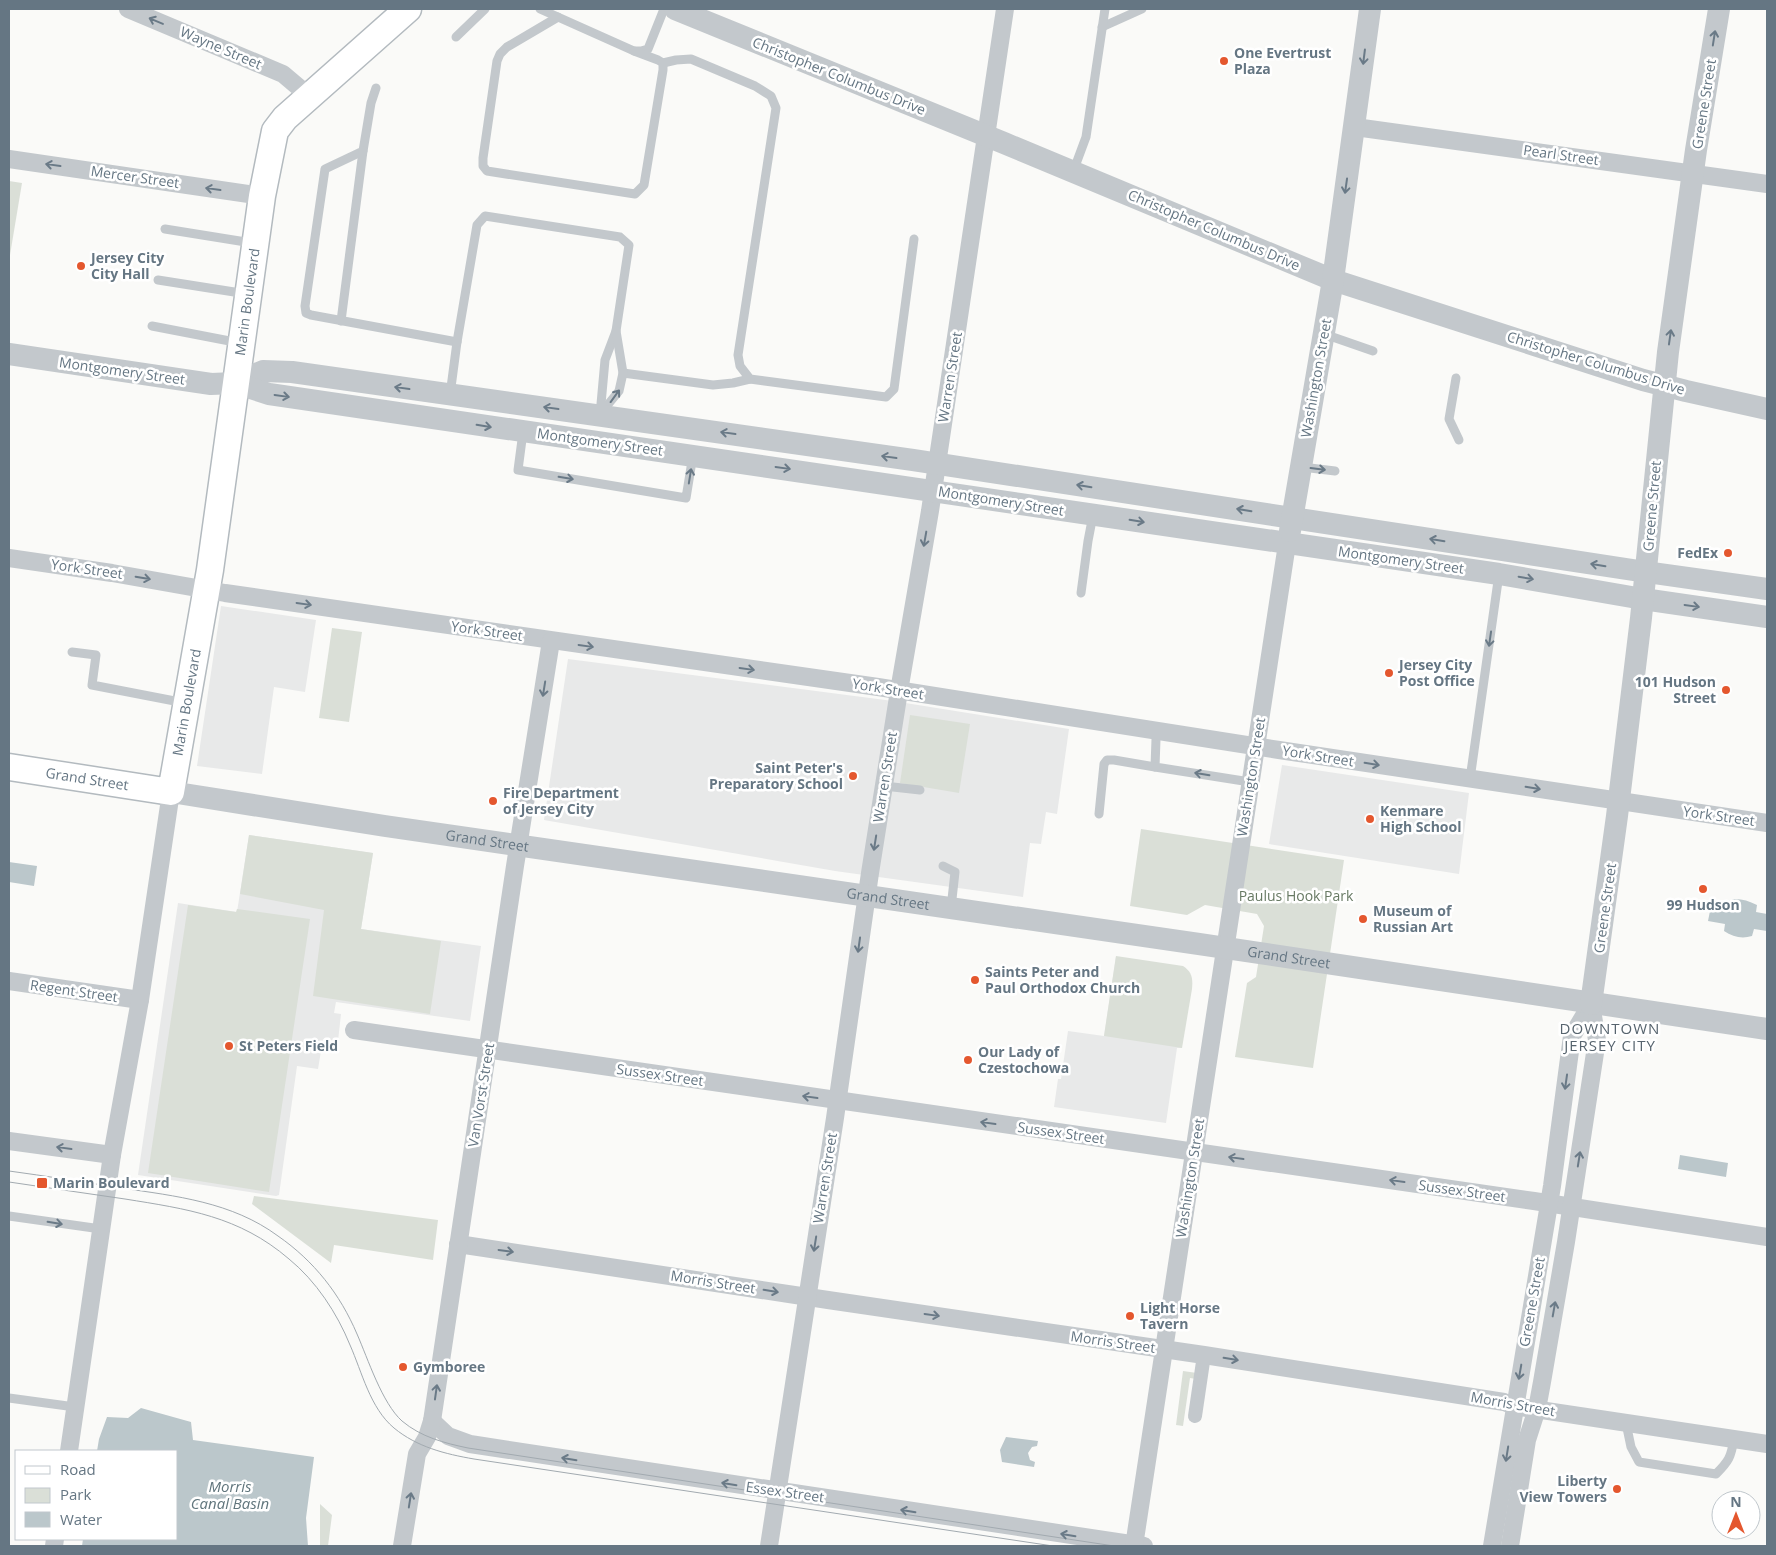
<svg xmlns="http://www.w3.org/2000/svg" width="1776" height="1555" font-family="'Open Sans',sans-serif">
	<style>
		.built { fill: #e8e9e9 }
		.green { fill: #dadfd7 }
		.water { fill: #bbc7cb }
		.lines { fill: none; stroke-linecap: round; stroke-linejoin: round }
		.secondary-casing { stroke: #b3babf; stroke-width: 29 }
		.service { stroke: #c3c8cc; stroke-width: 9 }
		.pedestrian { stroke: #c3c8cc; stroke-width: 14 }
		.minor { stroke: #c3c8cc; stroke-width: 18 }
		.tertiary { stroke: #c3c8cc; stroke-width: 22 }
		.secondary { stroke: #fff; stroke-width: 26 }
		.tram { stroke: #a2aab0; stroke-width: 1 }
		.oneway { stroke: #6a7a87 }
		.poi-dot { fill: #e4572e; stroke: #fff; stroke-width: 2 }
		.labels { text-anchor: middle; stroke-width: 5; stroke-linejoin: round; paint-order: stroke }
		.street-label { font-size: 14px; fill: #657683; stroke: #fff }
		.poi-label { font-size: 14px; font-weight: bold; fill: #657683; stroke: #fff; text-anchor: start }
		.park-label { font-size: 14px; fill: #687a64; stroke: #fff }
		.neighbourhood-label { font-size: 15px; letter-spacing: 1px; fill: #57646e; stroke: #fff }
		.water-label { font-size: 15px; font-style: italic; fill: #60757c; stroke: #fff }
	</style>
	<rect width="100%" height="100%" fill="#fafaf8"/>
	<g class="built">
		<path d="M221,606l95,14 -11,72 -31,-5 -12,87 -65,-8z"/>
		<path d="M568,659l325,42 176,28 -12,85 -11,-2 -5,32 -11,-1 -7,54 -188,-26 -291,-51z"/>
		<path d="M1282,765l187,28 -10,81 -190,-30z"/>
		<path d="M249,835l124,18 -12,76 120,17 -11,75 -134,-19 -2,11 7,1 -3,27 -15,-2 -5,30 -21,-3 -18,129 -3,1 -138,-21 40,-272 59,9z"/>
		<path d="M1116,956l66,92h-5l-11,75 -112,-16 4,-28h3l7,-48 36,5z"/>
	</g>
	<g class="green">
		<path d="M9,181l13,2 -13,78z"/>
		<path d="M332,628l30,4 -13,90 -30,-4z"/>
		<path d="M910,715l60,9 -11,69 -59,-10z"/>
		<path d="M1141,829l203,31 -31,208 -78,-11 12,-74 9,-6 8,-51 -7,-12 -52,-9 -18,10 -57,-9z"/>
		<path d="M249,835l124,18 -12,76 80,12 -11,73 -117,-18 11,-86 -84,-16z"/>
		<path d="M188,905l48,7 1,-3 73,10 -41,273 -121,-19z"/>
		<path d="M1116,956l67,10c9,6 10,12 9,23l-10,59 -78,-12z"/>
		<path d="M254,1196l184,24 -5,40 -99,-15 -3,18 -79,-59z"/>
		<path d="M1183,1371l14,2 -1,6 -6,-1 -7,48 -7,-1z"/>
		<path d="M320,1504l12,11 -4,31h2h-10z"/>
	</g>
	<g class="water">
		<path d="M9,862l28,4 -3,20 -25,-4z"/>
		<path d="M1735,899c8,0 14,2 22,6l-1,7 11,2v17l-13,-2 -2,7c-10,3 -19,1 -28,-5l1,-7 -17,-3 3,-15 16,2 1,-7z"/>
		<path d="M1680,1155l48,8 -2,14 -48,-8z"/>
		<path d="M141,1408l50,14 2,18 121,17 -8,61 2,28h-226l1,-7h93v-88h-79l2,-12 8,-22 21,1z"/>
		<path d="M1006,1437l32,4 -1,5 -5,1 -4,6 2,7 5,2 -1,5 -32,-5 -2,-12z"/>
	</g>
	<g class="lines">
		<defs>
			<g id="secondary">
				<path id="s2" d="M9,767l162,25 39,-222 52,-374 13,-65 10,-13 123,-109"/>
			</g>
		</defs>
		<use href="#secondary" class="secondary-casing"/>
		<g class="service">
			<path d="M540,9l94,42h7l7,-2 16,-40"/>
			<path d="M558,17l-51,30 -7,7 -3,7 -14,97v8l4,5 148,23 9,-9 19,-115v-7l-5,-3 -24,-9"/>
			<path d="M1102,27l40,-18"/>
			<path d="M456,37l29,-28"/>
			<path d="M663,63l13,-3 15,-1 64,27 16,10 5,12 -38,247 2,11 10,13 136,18 8,-8 20,-150"/>
			<path d="M376,88l-5,15 -8,48 -38,18 -20,137 1,7 5,2 146,27 -7,53"/>
			<path d="M1073,172l13,-35 19,-128"/>
			<path d="M165,229l87,14"/>
			<path d="M158,280l89,14"/>
			<path d="M341,321l22,-170"/>
			<path d="M152,326l88,17"/>
			<path d="M1324,334l49,17"/>
			<path d="M457,342l20,-117 8,-9 135,21 9,8 -13,86 -11,29 -5,55"/>
			<path d="M623,373l90,12 20,-2 17,-4"/>
			<path d="M1456,378l-7,41 10,21"/>
			<path d="M601,413l18,-22 4,-18 -7,-42"/>
			<path d="M523,432l-5,38 168,28 7,-43"/>
			<path d="M1302,467l33,4"/>
			<path d="M1081,593l7,-52 5,-26"/>
			<path d="M72,652l24,3 -4,30 93,18"/>
			<path d="M1158,731l-2,8 -1,28 95,15"/>
			<path d="M1470,779l29,-205"/>
			<path d="M884,786l36,4"/>
			<path d="M1099,814l5,-50 3,-4h7l41,7"/>
			<path d="M943,866l12,6 -4,36"/>
			<path d="M9,1216l92,13"/>
			<path d="M9,1398l66,9"/>
			<path d="M1626,1423l5,24 8,15 77,12c13,-13 15,-17 18,-35"/>
		</g>
		<path class="pedestrian" d="M1195,1416l9,-61"/>
		<g class="minor">
			<path d="M128,9l155,65 26,22"/>
			<path d="M1355,127l412,57"/>
			<path d="M9,159l253,37"/>
			<path d="M9,558l103,15 113,20 653,94 401,63 488,73"/>
			<path d="M9,981l131,19"/>
			<path d="M354,1030l1180,171 233,36"/>
			<path d="M9,1141l103,14"/>
			<path d="M458,1244l370,56 376,55 300,47 10,4 253,38"/>
			<path d="M432,1421l16,15 22,8 674,102"/>
			<path d="M69,1451l43,-296 28,-155 31,-208"/>
			<path d="M54,1546l1,-7"/>
			<path d="M402,1546l15,-92 10,-17 5,-16 83,-555 36,-225"/>
			<path d="M769,1546l66,-428 35,-245 29,-182 31,-180 75,-502"/>
			<path d="M1134,1546l153,-1002"/>
			<path d="M1492,1546l60,-360 20,-150 19,-32"/>
			<path d="M1510,1546l17,-106 10,-31 5,-27 24,-140 31,-202 -6,-36"/>
		</g>
		<g class="tertiary">
			<path d="M675,9l329,134 329,137 310,100 43,11 81,18"/>
			<path d="M9,354l202,30 24,-1 28,-12 29,1 621,88 733,112 121,17"/>
			<path d="M235,383l34,11 1230,180 144,25 124,18"/>
			<path d="M1290,531l43,-251 37,-271"/>
			<path id="s1" d="M171,792l214,34 814,118 568,85"/>
			<path d="M1591,1004l26,-188 24,-198 27,-266 28,-202 23,-141"/>
		</g>
		<use href="#secondary" class="secondary"/>
		<g class="tram">
			<path d="M9,1171c37,5 74,11 112,17 55,8 111,14 157,48 36,25 62,58 79,98 11,25 25,69 45,87 19,16 42,22 66,27l646,98"/>
			<path d="M9,1182c38,6 77,11 116,17 62,10 114,17 164,60 27,22 48,54 61,86 12,27 20,63 44,83 23,19 51,26 80,31l579,87"/>
		</g>
	</g>
	<defs><path id="oneway-shaft" d="M-6 0H5M1.5-3L5.5 0L1.5 3" fill="none" stroke-width="1.6" stroke-linecap="round" stroke-linejoin="round" transform="scale(1.25)"/></defs>
	<g class="oneway">
		<use href="#oneway-shaft" transform="translate(156 21) rotate(-157)"/>
		<use href="#oneway-shaft" transform="translate(1714 38) rotate(-81)"/>
		<use href="#oneway-shaft" transform="translate(1364 57) rotate(97)"/>
		<use href="#oneway-shaft" transform="translate(53 165) rotate(-172)"/>
		<use href="#oneway-shaft" transform="translate(1346 186) rotate(98)"/>
		<use href="#oneway-shaft" transform="translate(213 189) rotate(-172)"/>
		<use href="#oneway-shaft" transform="translate(1670 337) rotate(-82)"/>
		<use href="#oneway-shaft" transform="translate(402 388) rotate(-172)"/>
		<use href="#oneway-shaft" transform="translate(282 396) rotate(8)"/>
		<use href="#oneway-shaft" transform="translate(615 396) rotate(-54)"/>
		<use href="#oneway-shaft" transform="translate(551 408) rotate(-172)"/>
		<use href="#oneway-shaft" transform="translate(484 426) rotate(9)"/>
		<use href="#oneway-shaft" transform="translate(728 433) rotate(-172)"/>
		<use href="#oneway-shaft" transform="translate(889 457) rotate(-172)"/>
		<use href="#oneway-shaft" transform="translate(783 468) rotate(8)"/>
		<use href="#oneway-shaft" transform="translate(1318 469) rotate(7)"/>
		<use href="#oneway-shaft" transform="translate(690 476) rotate(-81)"/>
		<use href="#oneway-shaft" transform="translate(566 478) rotate(9)"/>
		<use href="#oneway-shaft" transform="translate(1084 486) rotate(-171)"/>
		<use href="#oneway-shaft" transform="translate(1244 510) rotate(-171)"/>
		<use href="#oneway-shaft" transform="translate(1137 521) rotate(9)"/>
		<use href="#oneway-shaft" transform="translate(925 539) rotate(100)"/>
		<use href="#oneway-shaft" transform="translate(1437 540) rotate(-171)"/>
		<use href="#oneway-shaft" transform="translate(1598 565) rotate(-171)"/>
		<use href="#oneway-shaft" transform="translate(143 578) rotate(10)"/>
		<use href="#oneway-shaft" transform="translate(1526 578) rotate(10)"/>
		<use href="#oneway-shaft" transform="translate(304 604) rotate(8)"/>
		<use href="#oneway-shaft" transform="translate(1692 606) rotate(8)"/>
		<use href="#oneway-shaft" transform="translate(1490 639) rotate(98)"/>
		<use href="#oneway-shaft" transform="translate(586 646) rotate(8)"/>
		<use href="#oneway-shaft" transform="translate(747 669) rotate(8)"/>
		<use href="#oneway-shaft" transform="translate(544 689) rotate(99)"/>
		<use href="#oneway-shaft" transform="translate(1372 764) rotate(9)"/>
		<use href="#oneway-shaft" transform="translate(1202 774) rotate(-171)"/>
		<use href="#oneway-shaft" transform="translate(1533 788) rotate(9)"/>
		<use href="#oneway-shaft" transform="translate(875 843) rotate(99)"/>
		<use href="#oneway-shaft" transform="translate(859 945) rotate(98)"/>
		<use href="#oneway-shaft" transform="translate(1566 1082) rotate(98)"/>
		<use href="#oneway-shaft" transform="translate(810 1097) rotate(-172)"/>
		<use href="#oneway-shaft" transform="translate(988 1123) rotate(-172)"/>
		<use href="#oneway-shaft" transform="translate(64 1148) rotate(-172)"/>
		<use href="#oneway-shaft" transform="translate(1236 1158) rotate(-172)"/>
		<use href="#oneway-shaft" transform="translate(1579 1159) rotate(-81)"/>
		<use href="#oneway-shaft" transform="translate(1397 1181) rotate(-172)"/>
		<use href="#oneway-shaft" transform="translate(55 1223) rotate(9)"/>
		<use href="#oneway-shaft" transform="translate(815 1244) rotate(99)"/>
		<use href="#oneway-shaft" transform="translate(506 1251) rotate(8)"/>
		<use href="#oneway-shaft" transform="translate(771 1291) rotate(9)"/>
		<use href="#oneway-shaft" transform="translate(1554 1309) rotate(-80)"/>
		<use href="#oneway-shaft" transform="translate(932 1315) rotate(8)"/>
		<use href="#oneway-shaft" transform="translate(1231 1359) rotate(9)"/>
		<use href="#oneway-shaft" transform="translate(1520 1372) rotate(100)"/>
		<use href="#oneway-shaft" transform="translate(436 1392) rotate(-82)"/>
		<use href="#oneway-shaft" transform="translate(1507 1454) rotate(99)"/>
		<use href="#oneway-shaft" transform="translate(569 1459) rotate(-171)"/>
		<use href="#oneway-shaft" transform="translate(729 1484) rotate(-171)"/>
		<use href="#oneway-shaft" transform="translate(410 1500) rotate(-81)"/>
		<use href="#oneway-shaft" transform="translate(908 1511) rotate(-171)"/>
		<use href="#oneway-shaft" transform="translate(1068 1535) rotate(-171)"/>
	</g>
	<g class="poi-dot">
		<circle cx="1224" cy="61" r="5"/>
		<circle cx="81" cy="266" r="5"/>
		<circle cx="1728" cy="553" r="5"/>
		<circle cx="1389" cy="673" r="5"/>
		<circle cx="1726" cy="690" r="5"/>
		<circle cx="853" cy="776" r="5"/>
		<circle cx="493" cy="801" r="5"/>
		<circle cx="1370" cy="819" r="5"/>
		<circle cx="1703" cy="889" r="5"/>
		<circle cx="1363" cy="919" r="5"/>
		<circle cx="975" cy="980" r="5"/>
		<circle cx="229" cy="1046" r="5"/>
		<circle cx="968" cy="1060" r="5"/>
		<rect x="36" y="1177" width="12" height="12" rx="2.5"/>
		<circle cx="1130" cy="1316" r="5"/>
		<circle cx="403" cy="1367" r="5"/>
		<circle cx="1617" cy="1489" r="5"/>
	</g>
	<g class="labels">
		<g class="street-label">
			<text transform="translate(221 48) rotate(23)" y="5">Wayne Street</text>
			<text transform="translate(839 76) rotate(22)" y="5">Christopher Columbus Drive</text>
			<text transform="translate(1704 104) rotate(-81)" y="5">Greene Street</text>
			<text transform="translate(1561 155) rotate(8)" y="5">Pearl Street</text>
			<text transform="translate(135 177) rotate(8)" y="5">Mercer Street</text>
			<text transform="translate(1214 230) rotate(23)" y="5">Christopher Columbus Drive</text>
			<text dy="5" stroke="none"><textPath href="#s2" startOffset="660">Marin Boulevard</textPath></text>
			<text transform="translate(1596 363) rotate(17)" y="5">Christopher Columbus Drive</text>
			<text transform="translate(122 371) rotate(8)" y="5">Montgomery Street</text>
			<text transform="translate(950 377) rotate(-81)" y="5">Warren Street</text>
			<text transform="translate(1316 378) rotate(-80)" y="5">Washington Street</text>
			<text transform="translate(600 442) rotate(8)" y="5">Montgomery Street</text>
			<text transform="translate(1001 501) rotate(9)" y="5">Montgomery Street</text>
			<text transform="translate(1652 506) rotate(-85)" y="5">Greene Street</text>
			<text transform="translate(1401 560) rotate(8)" y="5">Montgomery Street</text>
			<text transform="translate(87 569) rotate(8)" y="5">York Street</text>
			<text transform="translate(487 631) rotate(8)" y="5">York Street</text>
			<text transform="translate(888 689) rotate(9)" y="5">York Street</text>
			<text dy="5" stroke="none"><textPath href="#s2" startOffset="255">Marin Boulevard</textPath></text>
			<text transform="translate(1318 756) rotate(9)" y="5">York Street</text>
			<text transform="translate(885 777) rotate(-81)" y="5">Warren Street</text>
			<text transform="translate(1251 777) rotate(-81)" y="5">Washington Street</text>
			<text dy="5" stroke="none"><textPath href="#s2" startOffset="79">Grand Street</textPath></text>
			<text transform="translate(1719 816) rotate(8)" y="5">York Street</text>
			<text dy="5" stroke="none"><textPath href="#s1" startOffset="320">Grand Street</textPath></text>
			<text dy="5" stroke="none"><textPath href="#s1" startOffset="725">Grand Street</textPath></text>
			<text transform="translate(1605 908) rotate(-82)" y="5">Greene Street</text>
			<text dy="5" stroke="none"><textPath href="#s1" startOffset="1130">Grand Street</textPath></text>
			<text transform="translate(74 991) rotate(8)" y="5">Regent Street</text>
			<text transform="translate(660 1075) rotate(8)" y="5">Sussex Street</text>
			<text transform="translate(481 1095) rotate(-81)" y="5">Van Vorst Street</text>
			<text transform="translate(1061 1133) rotate(8)" y="5">Sussex Street</text>
			<text transform="translate(825 1178) rotate(-81)" y="5">Warren Street</text>
			<text transform="translate(1190 1178) rotate(-81)" y="5">Washington Street</text>
			<text transform="translate(1462 1191) rotate(8)" y="5">Sussex Street</text>
			<text transform="translate(713 1282) rotate(9)" y="5">Morris Street</text>
			<text transform="translate(1532 1302) rotate(-80)" y="5">Greene Street</text>
			<text transform="translate(1113 1342) rotate(8)" y="5">Morris Street</text>
			<text transform="translate(1513 1404) rotate(10)" y="5">Morris Street</text>
			<text transform="translate(785 1492) rotate(8)" y="5">Essex Street</text>
		</g>
		<g class="poi-label">
			<text x="1234" y="58">One Evertrust<tspan x="1234" dy="16">Plaza</tspan></text>
			<text x="91" y="263">Jersey City<tspan x="91" dy="16">City Hall</tspan></text>
			<text x="1718" y="558" text-anchor="end">FedEx</text>
			<text x="1399" y="670">Jersey City<tspan x="1399" dy="16">Post Office</tspan></text>
			<text x="1716" y="687" text-anchor="end">101 Hudson<tspan x="1716" dy="16">Street</tspan></text>
			<text x="843" y="773" text-anchor="end">Saint Peter's<tspan x="843" dy="16">Preparatory School</tspan></text>
			<text x="503" y="798">Fire Department<tspan x="503" dy="16">of Jersey City</tspan></text>
			<text x="1380" y="816">Kenmare<tspan x="1380" dy="16">High School</tspan></text>
			<text x="1703" y="910" text-anchor="middle">99 Hudson</text>
			<text x="1373" y="916">Museum of<tspan x="1373" dy="16">Russian Art</tspan></text>
			<text x="985" y="977">Saints Peter and<tspan x="985" dy="16">Paul Orthodox Church</tspan></text>
			<text x="239" y="1051">St Peters Field</text>
			<text x="978" y="1057">Our Lady of<tspan x="978" dy="16">Czestochowa</tspan></text>
			<text x="53" y="1188">Marin Boulevard</text>
			<text x="1140" y="1313">Light Horse<tspan x="1140" dy="16">Tavern</tspan></text>
			<text x="413" y="1372">Gymboree</text>
			<text x="1607" y="1486" text-anchor="end">Liberty<tspan x="1607" dy="16">View Towers</tspan></text>
		</g>
		<g class="park-label">
			<text x="1296" y="901">Paulus Hook Park</text>
		</g>
		<g class="neighbourhood-label">
			<text x="1610" y="1034">DOWNTOWN<tspan x="1610" dy="17">JERSEY CITY</tspan></text>
		</g>
		<g class="water-label">
			<text x="230" y="1492">Morris<tspan x="230" dy="17">Canal Basin</tspan></text>
		</g>
	</g>
	<rect width="1776" height="1555" fill="none" stroke="#657683" stroke-width="20"/>
	<rect x="15" y="1450" width="162" height="90" fill="#ffffff" stroke="#c1c8cd"/>
	<rect x="25" y="1466" width="25" height="8" fill="#ffffff" stroke="#c1c8cd"/>
	<text x="60" y="1475" font-size="15" fill="#657683">Road</text>
	<rect x="25" y="1488" width="25" height="15" fill="#dadfd7" stroke="#c1c8cd"/>
	<text x="60" y="1500" font-size="15" fill="#657683">Park</text>
	<rect x="25" y="1512" width="25" height="15" fill="#bbc7cb" stroke="#c1c8cd"/>
	<text x="60" y="1525" font-size="15" fill="#657683">Water</text>
	<g transform="translate(1736 1515)"><circle r="24" fill="#ffffff" stroke="#c1c8cd"/>
	<path d="M0-4L9 19L0 12L-9 19Z" fill="#e4572e"/>
	<text y="-8" font-size="14" font-weight="bold" text-anchor="middle" fill="#657683">N</text>
	</g>
</svg>
